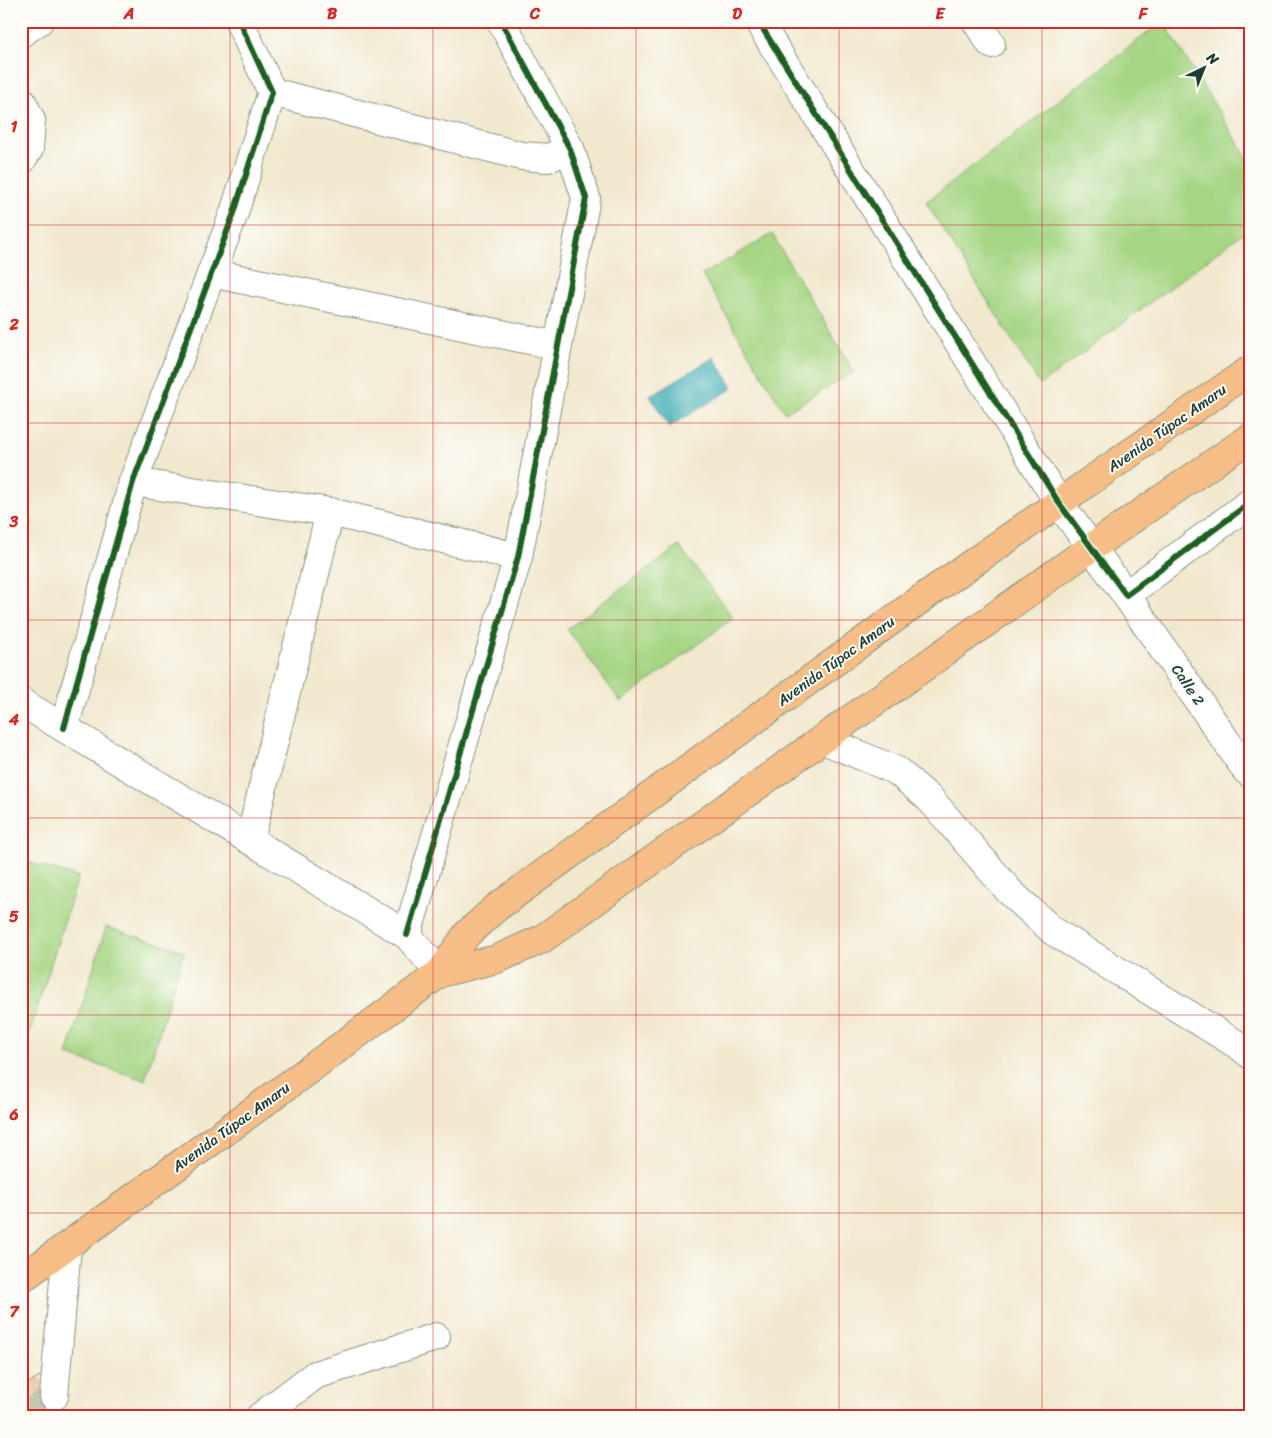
<svg xmlns="http://www.w3.org/2000/svg" width="1272" height="1438" font-family="Sriracha,sans-serif">
	<style>
		.green { fill: #a6d684; stroke: #628a5c }
		.water { fill: #3cadb6; stroke: #2e7575 }
		.building { fill: #e7ad79 }
		.lines { fill: none; stroke-linecap: round; stroke-linejoin: round }
		.minor-tunnel { stroke: #c7c6af; stroke-width: 28; stroke-dasharray: 28 14; stroke-linecap: butt }
		.minor-casing { stroke: #889281; stroke-width: 30 }
		.highway-casing { stroke: #889281; stroke-width: 30 }
		.minor { stroke: #fff; stroke-width: 28 }
		.highway { stroke: #f6be86; stroke-width: 28 }
		.cycleway-casing { stroke: #fdfcf7; stroke-width: 9 }
		.cycleway { stroke: #1b5e20; stroke-width: 6 }
		.grid { fill: none; stroke: #d62828; stroke-width: 1; stroke-opacity: 0.55 }
		.labels { text-anchor: middle; stroke-width: 4; stroke-linejoin: round; paint-order: stroke }
		.street-label { font-size: 15px; fill: #1f3d34; stroke: #fdfcf7 }
		.neatline { fill: none; stroke: #d62828; stroke-width: 2 }
		.grid-label { font-size: 16px; text-anchor: middle; font-weight: bold; fill: #d62828 }
	</style>
	<rect width="100%" height="100%" fill="#fdfcf7"/>
	<filter id="ink" filterUnits="userSpaceOnUse"><feTurbulence type="fractalNoise" baseFrequency=".02" numOctaves="2"/><feDisplacementMap in="SourceGraphic" scale="10" xChannelSelector="R" yChannelSelector="G"/><feConvolveMatrix kernelMatrix="1 2 1 2 8 2 1 2 1" color-interpolation-filters="sRGB"/></filter>
	<filter id="wash" filterUnits="userSpaceOnUse"><feTurbulence type="fractalNoise" baseFrequency=".0096" numOctaves="4" result="noise"/><feDisplacementMap in="SourceGraphic" scale="20" xChannelSelector="R" yChannelSelector="G"/><feGaussianBlur stdDeviation="1.12" result="paint"/><feColorMatrix in="noise" values="0 0 0 0 0 0 0 0 0 0 0 0 0 0 0 0 0 1.4 0 .05"/><feComposite in="paint" operator="in"/></filter>
	<g filter="url(#wash)">
		<rect width="100%" height="100%" fill="#f1e8ce"/>
		<g class="green">
			<path d="M1163,21l88,143v63l-211,158 -114,-183z"/>
			<path d="M772,234l82,138 -69,41 -83,-138z"/>
			<path d="M679,546l54,72 -112,84 -54,-73z"/>
			<path d="M21,860l57,17 -57,184z"/>
			<path d="M106,927l78,24 -39,129 -78,-25z"/>
		</g>
		<path class="water" d="M714,357l19,31 -64,39 -19,-31z"/>
		<g id="blocks">
			<path class="building" d="M39,1376l30,41h-47l-1,-1v-27z"/>
		</g>
	</g>
	<g filter="url(#ink)">
		<use href="#blocks" fill-opacity="0" stroke="#889281" stroke-width="1"/>
		<g class="lines">
			<path class="minor-tunnel" d="M26,1417l28,-21"/>
			<defs>
				<g id="minor">
					<path d="M758,21l301,482 67,92 125,-93"/>
					<path d="M976,21l15,23"/>
					<path d="M21,33l18,-12"/>
					<path d="M272,92l250,64 26,2 22,-9"/>
					<path d="M21,100l10,20 -2,29 -8,12"/>
					<path d="M211,273l347,73"/>
					<path d="M133,482l197,30 188,45"/>
					<path d="M1126,595l120,175 5,4"/>
					<path d="M21,702l386,233 33,38"/>
					<path d="M64,728l69,-246 101,-269 38,-121 -33,-71"/>
					<path d="M822,739l75,32 33,28 80,93 43,39 188,116 10,8"/>
					<path d="M250,840l80,-328"/>
					<path d="M407,935l111,-378 68,-359 -16,-49 -69,-128"/>
					<path d="M54,1396l13,-150"/>
					<path d="M260,1417l55,-42 121,-38"/>
				</g>
				<g id="highway">
					<path d="M440,973l57,-14 45,-20 550,-392 159,-110"/>
					<path d="M21,1279l213,-154 206,-152 27,-39 29,-26 432,-314 323,-225"/>
				</g>
			</defs>
			<use href="#minor" class="minor-casing"/>
			<use href="#highway" class="highway-casing"/>
			<use href="#minor" class="minor"/>
			<use href="#highway" class="highway"/>
			<defs>
				<g id="cycleway">
					<path d="M758,21l301,482 67,92 125,-93"/>
					<path d="M64,728l69,-246 101,-269 38,-121 -33,-71"/>
					<path d="M407,935l111,-378 68,-359 -16,-49 -69,-128"/>
				</g>
			</defs>
			<use href="#cycleway" class="cycleway-casing"/>
			<use href="#cycleway" class="cycleway"/>
		</g>
	</g>
	<path class="grid" d="M230,21v1396M433,21v1396M636,21v1396M839,21v1396M1042,21v1396M21,225h1230M21,423h1230M21,620h1230M21,818h1230M21,1015h1230M21,1213h1230"/>
	<g class="labels">
		<g class="street-label">
			<text transform="translate(1167 428) rotate(-35)" y="5">Avenida Túpac Amaru</text>
			<text transform="translate(836 661) rotate(-36)" y="5">Avenida Túpac Amaru</text>
			<text transform="translate(1188 685) rotate(56)" y="5">Calle 2</text>
			<text transform="translate(231 1127) rotate(-36)" y="5">Avenida Túpac Amaru</text>
		</g>
	</g>
	<rect width="1272" height="1438" fill="none" stroke="#fdfcf7" stroke-width="55"/>
	<g transform="translate(1204 68) rotate(43)" stroke="#fdfcf7" stroke-width="4" paint-order="stroke">
	<path d="M0-4L9 19L0 12L-9 19Z" fill="#1f3d34"/>
	<text y="-8" font-size="14" font-weight="bold" text-anchor="middle" fill="#1f3d34">N</text>
	</g>
	<rect x="28" y="28" width="1216" height="1382" class="neatline"/>
	<g class="grid-label">
		<text x="129" y="19">A</text>
		<text x="332" y="19">B</text>
		<text x="535" y="19">C</text>
		<text x="737" y="19">D</text>
		<text x="940" y="19">E</text>
		<text x="1143" y="19">F</text>
		<text x="14" y="132">1</text>
		<text x="14" y="330">2</text>
		<text x="14" y="527">3</text>
		<text x="14" y="725">4</text>
		<text x="14" y="922">5</text>
		<text x="14" y="1120">6</text>
		<text x="14" y="1317">7</text>
	</g>
</svg>
